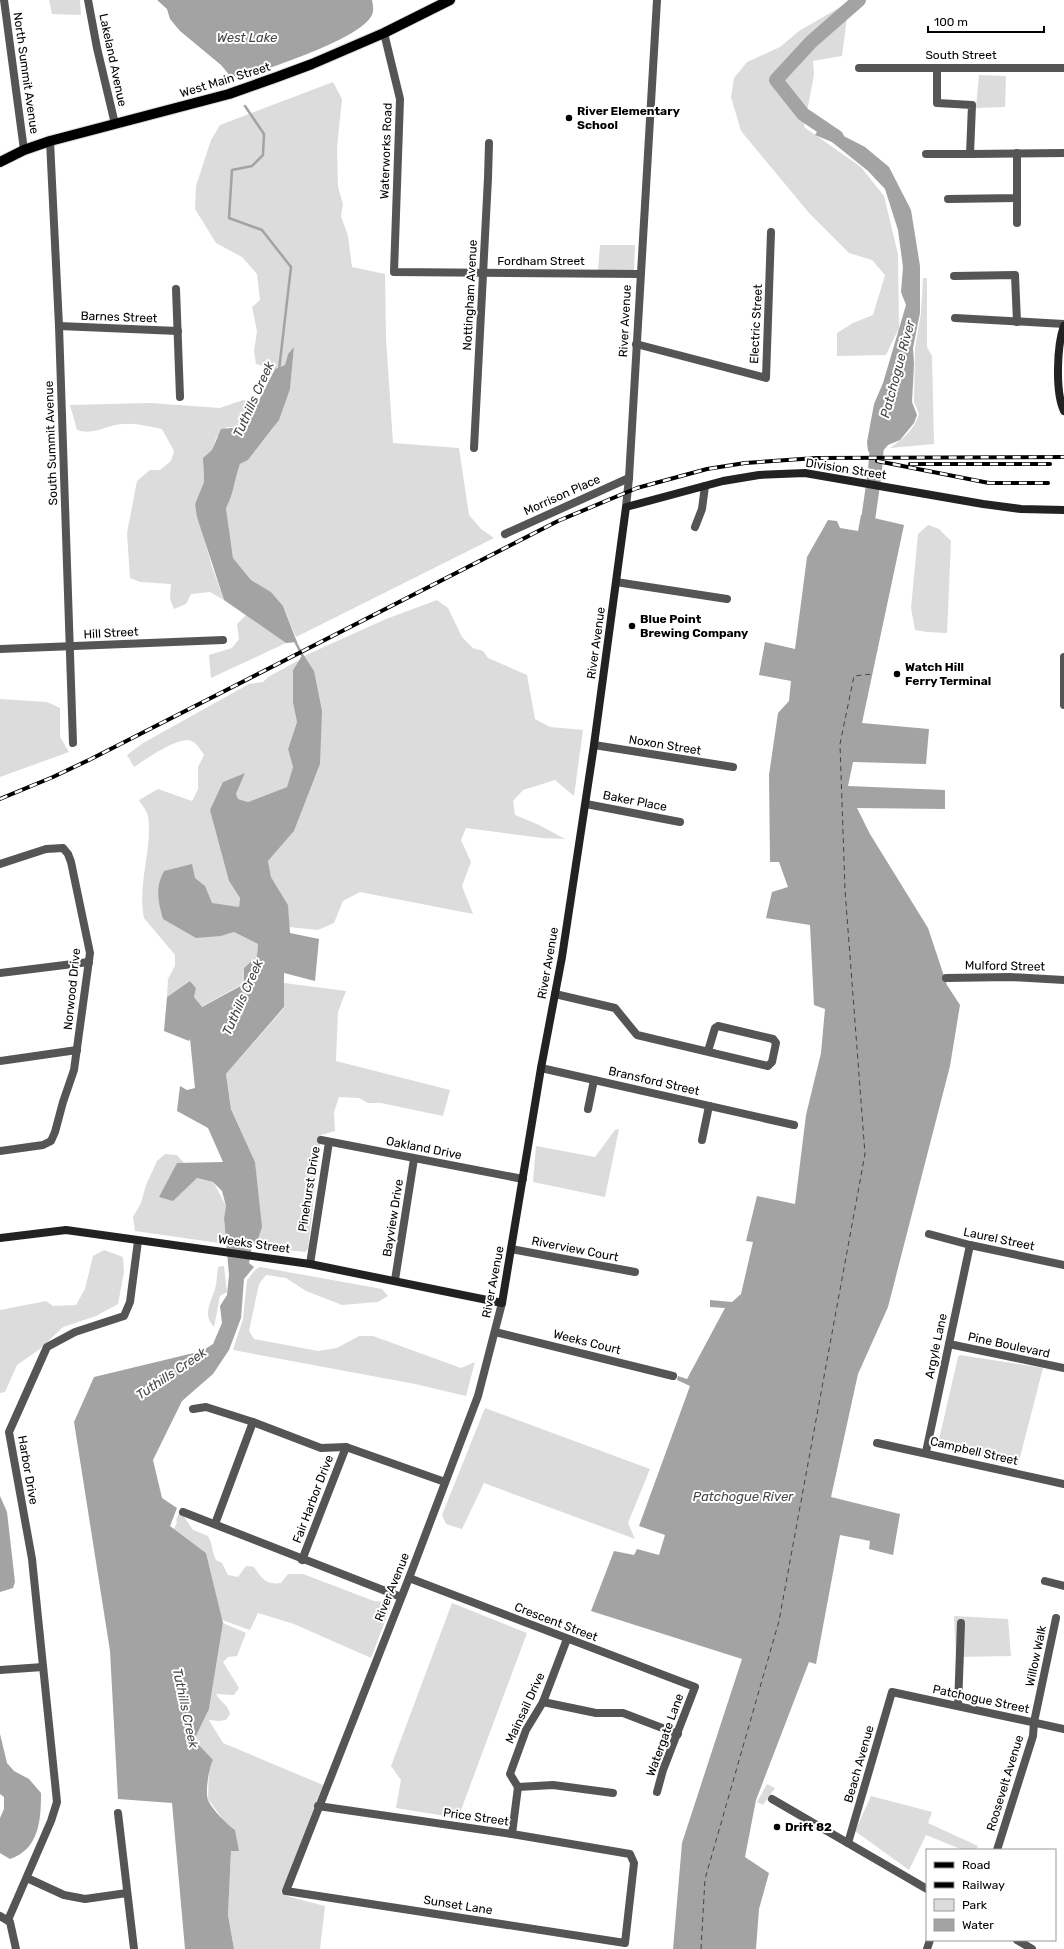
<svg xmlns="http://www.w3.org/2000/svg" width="1064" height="1949" font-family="Rubik,sans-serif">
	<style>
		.green { fill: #dcdcdc }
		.water { fill: #a3a3a3 }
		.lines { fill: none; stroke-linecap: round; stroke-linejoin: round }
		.stream { stroke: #a3a3a3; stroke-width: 2.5 }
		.river { stroke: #a3a3a3; stroke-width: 14 }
		.ferry { stroke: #444; stroke-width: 1; stroke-dasharray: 5 4; stroke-linecap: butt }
		.primary-casing { stroke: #dbdbdb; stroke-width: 12 }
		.street { stroke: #555; stroke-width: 8 }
		.secondary { stroke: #222; stroke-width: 8 }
		.primary { stroke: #000; stroke-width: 10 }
		.rail-casing { stroke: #000; stroke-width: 4 }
		.rail { stroke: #fff; stroke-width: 2.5; stroke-dasharray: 8; stroke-linecap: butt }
		.poi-dot { fill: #000; stroke: #fff; stroke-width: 1.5 }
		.labels { text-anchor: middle; stroke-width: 4; stroke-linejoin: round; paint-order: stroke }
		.street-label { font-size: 12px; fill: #000; stroke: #fff }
		.poi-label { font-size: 12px; font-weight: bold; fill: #000; stroke: #fff; text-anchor: start }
		.water-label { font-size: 13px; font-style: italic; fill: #444; stroke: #fff }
	</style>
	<rect width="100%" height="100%" fill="#fff"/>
	<g class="green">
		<path d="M49,0h31l1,15 -29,-1z"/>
		<path d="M849,2l-7,54 -29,5 1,14 -10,52 57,40 23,29 14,58 1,74 -13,27 -49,1v-23l16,-10 20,-8 12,-40 -13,-15 -23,-7 -40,-40 -68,-82 -10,-34 3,-19 13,-16 33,-15 19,-16z"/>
		<path d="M979,75l27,1 -1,31 -29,1z"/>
		<path d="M333,82l9,17 -5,49 1,39 5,17 -2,12 7,20 4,31 33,7 1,64 7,105 66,5 10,67 12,14 13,9 -198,99 -13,-31 -12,-14 -20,-12 -18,-22 -7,-50c8,-13 8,-29 14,-44l8,-4 26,-33 16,-38 4,-42 -6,7 -3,11 -10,4 -19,-5 -2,-13 3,-20 -5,-24 8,-7 -3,-26 -15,-17 -26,-14 -21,-34 1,-23 15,-46 9,-15z"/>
		<path d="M600,245h35l-1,25h-36z"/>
		<path d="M923,278h4v69l5,9 2,88 -44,4c14,-10 24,-18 29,-34l-5,-12 1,-54 6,-35z"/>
		<path d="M243,400l15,3 -9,17 -7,7h-15l-11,11 -4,13 -9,15 1,16 -9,22 17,63 12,33 -14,-8 -19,2 -5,10 -12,5 -4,-10 1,-15 -31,-2 -10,-4 -3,-45 10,-52 13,-11h10l11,-9 3,-10 -12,-22c-12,-2 -25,-6 -37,-5 -18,0 -30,12 -48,6l-7,-25 80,-2 70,5z"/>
		<path d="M928,525l11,4 12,12 -4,92 -20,-1 -12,-2 -4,-22 7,-74z"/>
		<path d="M437,600l11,8 14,29 11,11 10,3 5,7 39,17 8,44 15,8 33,3 -9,66 -19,-16 -32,10 -10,11 2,14 24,10 26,14 -23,-1 -76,-10 -5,12 10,22 -9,24 11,28 -113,-22 -17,9 -9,22 -16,7 -29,-3 -1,-22 -17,-28 -3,-16 26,-30 26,-67 -6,-93 -10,-15 82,-37z"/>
		<path d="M246,615l40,28 -75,35 -2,-23 23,-7 7,-9 -2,-15z"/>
		<path d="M299,660l-6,10v33l4,19 -9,27 5,18 -6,20 -39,15 -11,-3 -1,-5 9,-21 -22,9 6,99 11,17 -1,9 -27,-3c-9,-23 -15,-25 -36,-37l45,69 13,-4 24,12 -1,12 -13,12v15l-43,24 -7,-10 2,-9 -6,-7 -23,16 1,-18 7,-13v-11l-31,-37c-7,-34 9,-70 4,-102 -1,-5 -6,-11 -9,-16l19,-11 34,12 6,-12v-22l6,-12c-4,-6 -8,-14 -16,-15 -15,0 -42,19 -54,27l-7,-12 16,-12 106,-59 14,-2 5,-5z"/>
		<path d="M0,699l47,3 13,6v29l9,15 -69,25z"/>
		<path d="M284,983l62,8 -8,21 -2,49 114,29 -7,26 -62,-13h-13l-9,-5 -20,-1 -5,15 1,19 -14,4 -13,114 -3,3 -53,-6 6,-7 -3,-77 -24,-54 -5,-34 58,-66z"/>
		<path d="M619,1129l-14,68 -72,-15 3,-36 59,11 20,-27z"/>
		<path d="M165,1154l12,1 7,8h-7l-4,37 23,-22 17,4 2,3 11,21 -2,12 2,26 -91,-13 -2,-14 8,-14 5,-18 11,-24z"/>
		<path d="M104,1250l19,7 1,15 -6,32 -22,12 -33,11 -23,22 -23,16 -12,27 -5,1v-83l46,-9 7,5 23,-1 9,-16 8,-33z"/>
		<path d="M224,1266l3,26 -7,4 -6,31c-12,-12 -3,-25 1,-38 2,-7 2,-15 3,-22z"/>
		<path d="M260,1267l122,22 6,7 -10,6 -36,3 -36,-14 -20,-13 -20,-3 -7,9 -10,47 5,8 64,12 19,-3 22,-12h14l88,32 14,-6 -9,34 -51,-12 -182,-34 10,-31 4,-39 8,-10z"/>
		<path d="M960,1355l83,13 -25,97 -45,-11 -36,-6 21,-91z"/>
		<path d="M485,1408l165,61 -22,54 7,16 -151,-56 -22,46 -16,-5 -4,-9z"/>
		<path d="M180,1511l13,19 15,6c5,9 4,16 8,24l6,3 6,12 10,2 8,-11 8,1c8,12 12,18 27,16l7,-9h15l71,27 18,2 -21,55 -77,-34 -36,-11 -8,17 -28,-10 -16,-67 -32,-24 3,-7 -1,-2z"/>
		<path d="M452,1603l75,30 -69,185 -62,-10 5,-28 -10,-14z"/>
		<path d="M954,1616l54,3 3,37 -55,1z"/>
		<path d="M223,1623l23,10 -9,23 -9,1 -5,5 16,26 -5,7 -18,-1c5,9 12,10 14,20l-4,6 -7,1 -10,-1 14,23 100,42 -42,108 9,4 35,9 -5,43h-86l-6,-34 3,-64h7l-3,-21 -11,-9 -16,-22 1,-32 -14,-25 1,-6 13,-27z"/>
		<path d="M767,1784l8,4 -12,17 -6,-3z"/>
		<path d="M871,1796l61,16 -4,11 50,23 -2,4h-13l-37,-15 -17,35 -54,-39z"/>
	</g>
	<g class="water">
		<path d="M157,0h215c1,5 2,10 0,15 -12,24 -98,51 -125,61l-16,1 -10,-12 -41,-34 -10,-12 -3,-10z"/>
		<path d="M821,126l11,4 33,17 24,20 22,43 9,56v47l-7,35 1,16 -2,38 5,13 -3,8 -14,17 -12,5 -7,8h-10l-3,-2 -1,-9 7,-38 9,-21 23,-78 -5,-13 2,-25 -5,-37 -13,-41 -17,-18 -36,-29 -17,-7z"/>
		<path d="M294,347l-4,42 -11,31 -31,40 -8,4c-6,16 -6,30 -14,44l7,50 18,22 20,12 12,14 14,36 -11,1 -62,-43 -27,-83 -2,-13 9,-22 -1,-24 9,-8 9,-21 21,-2 7,-7 26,-51 10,-4 3,-11z"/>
		<path d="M861,515l43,10 -42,198 67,6 -3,35 -73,-2 -5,24 97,4v19l-88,-1 13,26 58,94 19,57 13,20 -10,61 -62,241 -30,67 -27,123 69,17 -7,41 -24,-6 1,-8 -30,-6 -24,129 -7,-2 -53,138 -11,57 24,16 -10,36 -3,40h-83l9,-106 60,-184 -151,-48 23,-60 20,4 3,-6 22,6 6,-20 -26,-9 51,-140 -13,-6 1,-4 9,3 38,-71 -15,-1v-7l22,2 9,-8 12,-52 -7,-1 11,-45 38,8 11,-89 15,-62 4,-44 -11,-4 -4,-80 -44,-7 6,-26 16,-5 -9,-25h-9l-1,-87 9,-62 11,-12 2,-20 -32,-6 6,-33 30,7 12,-92 21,-37 9,1 3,7 18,3z"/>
		<path d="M303,654l11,17 8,40 -2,53 -26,67 -26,30 3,16 17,28 2,28 29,6 -4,42 -31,-8v34l-58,67 5,35 24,53 7,65 -4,12 -6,7 -3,17 5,4 -10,12 -3,39 -12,32 -16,24 -31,27 -29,59 9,38 15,10 -7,18 36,27 17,70 -14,86 -13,27 -1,5 18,19c-4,7 -8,31 -5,40 5,11 18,23 27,30l4,21h-8l-3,64 6,34h-49l-13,-146 -54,-4 -8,-148 -36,-229 20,-45 108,-26 11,-7 9,-21 -2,-17 7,-11 2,-20 -5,-57 2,-12 -4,-15 -9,-9 -16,-4 -24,23 -14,-4 18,-34 46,-1 -15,-34 -31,-17 3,-25 7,4 8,-2 -5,-49 -1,2 -25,-10 3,-34 23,-16 6,7 -2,9 8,10 42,-23v-16l13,-12 1,-12 -24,-12 -13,4 -25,2 -33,-19c-5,-18 -8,-31 1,-48l28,-7 3,14 10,8 7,17 27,4 1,-9 -11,-17 -19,-71 13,-28 22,-9 -9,21 2,5 10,3 39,-15 6,-20 -5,-18 9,-27 -4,-19v-33z"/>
		<path d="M0,1496l7,16 8,70 -2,6 -13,4z"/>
		<path d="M0,1734l7,29 7,8 15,8 12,14c0,28 -2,56 -31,66l-10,-6v-35l4,-9v-12l-4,-3z"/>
	</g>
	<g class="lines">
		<g class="stream">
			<path d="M245,106l19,28 -1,21 -11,11 -20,4 -3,48 33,12 29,37 -12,103"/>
			<path d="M295,641l8,16"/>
		</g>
		<g class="river">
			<path d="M837,137l-34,-23 -27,-34 35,-38 48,-42"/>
			<path d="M866,534l9,-63 2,-27 3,-10"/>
		</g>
		<path class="ferry" d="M701,1949l4,-70 74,-258 86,-467 -20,-264 -5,-146 14,-68 18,-2"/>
		<defs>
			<path id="primary" d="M0,162l24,-12 26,-9 179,-47 48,-17 35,-13 72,-31 66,-33"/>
		</defs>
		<use href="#primary" class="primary-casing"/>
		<g class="street">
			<path d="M4,0l20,150"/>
			<path d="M88,0l9,48 18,76"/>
			<path d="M384,33l16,66 -6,173 246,2"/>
			<path d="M859,68h205"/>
			<path d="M937,68v35l35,2 -2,49 94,-1"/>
			<path d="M50,141l9,185 14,417"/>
			<path d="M926,154h44"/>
			<path d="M1017,198v25"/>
			<path d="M948,199l69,-1v-45"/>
			<path d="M954,276l61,-1 2,47"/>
			<path d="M176,289l4,108"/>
			<path d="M955,318l109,6"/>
			<path d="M59,326l119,5"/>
			<path d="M636,344l130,34 5,-146"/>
			<path d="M474,448l14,-270 1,-35"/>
			<path d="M626,507l3,-29 28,-478"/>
			<path d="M695,527l7,-18 3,-23"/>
			<path d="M505,534l124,-56"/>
			<path d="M616,582l111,17"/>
			<path d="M0,649l223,-9"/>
			<path d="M1064,657v48"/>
			<path d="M594,745l139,22"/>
			<path d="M586,804l94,18"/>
			<path d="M0,864l46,-15 17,-1 5,6 3,8 19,91 -16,117 -11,32 -8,30 -4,9 -8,4 -43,6"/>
			<path d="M0,973l89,-11"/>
			<path d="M946,978l64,-1 54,3"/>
			<path d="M555,994l60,14 22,27 131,31 4,-4 4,-19 -3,-4 -55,-13 -3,2 -7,23"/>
			<path d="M0,1061l77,-11"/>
			<path d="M541,1068l253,57"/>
			<path d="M588,1109l6,-29"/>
			<path d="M321,1140l202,39"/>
			<path d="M702,1140l7,-34"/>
			<path d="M929,1234l41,11 94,20"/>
			<path d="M511,1249l124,23"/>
			<path d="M310,1264l19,-122"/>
			<path d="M395,1280l19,-121"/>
			<path d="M495,1332l178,44"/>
			<path d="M949,1344l115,24"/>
			<path d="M193,1409l13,-2 47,15 68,26 25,-1 99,35"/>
			<path d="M877,1443l187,41"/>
			<path d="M926,1452l44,-207"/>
			<path d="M183,1512l218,85"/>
			<path d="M215,1524l38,-102"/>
			<path d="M302,1560l44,-113"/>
			<path d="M409,1578l286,109 -32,83 -6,22"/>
			<path d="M1045,1581l19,5"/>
			<path d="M0,1670l43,-3"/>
			<path d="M543,1702l53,11h27l55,21"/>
			<path d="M958,1706l3,-83"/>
			<path d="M518,1787l35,-2 60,8"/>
			<path d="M772,1799l155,90"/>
			<path d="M318,1806l194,28 118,20 4,9 -9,80 -339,-52 123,-313 69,-182 24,-93"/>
			<path d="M118,1813l16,136"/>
			<path d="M512,1834l6,-47 -8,-13 16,-44 17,-28 24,-63"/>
			<path d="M848,1843l44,-151 172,37"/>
			<path d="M997,1850l36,-114 1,-14 22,-104"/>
			<path d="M27,1878l37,17 21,4 42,-6"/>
			<path d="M0,1916l10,6 6,27"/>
			<path d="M8,1920l43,-99 6,-19 -25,-243 -23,-127 38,-85 28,-15 49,-16 6,-14 8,-61"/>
			<path d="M1017,1940l15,9"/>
			<path d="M927,1949l3,-9"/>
		</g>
		<g class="secondary">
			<path d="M1064,326c-7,19 -9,66 0,85"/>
			<path d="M0,1238l66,-8 244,34 192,39 39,-235 21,-111 32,-212 32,-238 97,-26 36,-6 46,-2 178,31 38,5 43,1"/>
		</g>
		<use href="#primary" class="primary"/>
		<defs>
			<g id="rail">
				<path d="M877,461l112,22h59"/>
				<path d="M910,464h140"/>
				<path d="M0,799l53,-22 38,-18 467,-238 79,-33 70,-19 38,-6 71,-5 248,-1"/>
			</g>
		</defs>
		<use href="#rail" class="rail-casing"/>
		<use href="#rail" class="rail"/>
	</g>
	<g class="poi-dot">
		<circle cx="569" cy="118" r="4"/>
		<circle cx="632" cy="626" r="4"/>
		<circle cx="897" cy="674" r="4"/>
		<circle cx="777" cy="1827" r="4"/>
	</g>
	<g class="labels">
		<g class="street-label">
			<text x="961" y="59">South Street</text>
			<text transform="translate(113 60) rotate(78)" y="4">Lakeland Avenue</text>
			<text transform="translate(26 73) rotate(82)" y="4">North Summit Avenue</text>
			<text transform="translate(225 80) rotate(-17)" y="4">West Main Street</text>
			<text transform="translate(386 151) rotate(-88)" y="4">Waterworks Road</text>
			<text x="541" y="265">Fordham Street</text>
			<text transform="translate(470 295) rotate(-87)" y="4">Nottingham Avenue</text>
			<text transform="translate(119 317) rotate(2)" y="4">Barnes Street</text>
			<text transform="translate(625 321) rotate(-87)" y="4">River Avenue</text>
			<text transform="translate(756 324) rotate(-87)" y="4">Electric Street</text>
			<text transform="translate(51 443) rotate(-92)" y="4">South Summit Avenue</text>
			<text transform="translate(846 469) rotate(9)" y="4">Division Street</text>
			<text transform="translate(562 495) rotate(-24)" y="4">Morrison Place</text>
			<text transform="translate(111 633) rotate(-3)" y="4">Hill Street</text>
			<text transform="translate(596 643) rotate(-82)" y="4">River Avenue</text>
			<text transform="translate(665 745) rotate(9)" y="4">Noxon Street</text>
			<text transform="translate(635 801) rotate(11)" y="4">Baker Place</text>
			<text transform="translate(548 963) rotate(-80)" y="4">River Avenue</text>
			<text transform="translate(1005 966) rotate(1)" y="4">Mulford Street</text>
			<text transform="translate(72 989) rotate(-84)" y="4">Norwood Drive</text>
			<text transform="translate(654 1081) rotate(13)" y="4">Bransford Street</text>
			<text transform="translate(424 1148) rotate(11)" y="4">Oakland Drive</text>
			<text transform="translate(309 1189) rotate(-81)" y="4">Pinehurst Drive</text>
			<text transform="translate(393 1218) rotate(-81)" y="4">Bayview Drive</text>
			<text transform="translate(999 1239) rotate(12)" y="4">Laurel Street</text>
			<text transform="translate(254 1244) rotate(8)" y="4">Weeks Street</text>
			<text transform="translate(575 1249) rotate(11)" y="4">Riverview Court</text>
			<text transform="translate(493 1282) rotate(-79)" y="4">River Avenue</text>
			<text transform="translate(587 1342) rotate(14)" y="4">Weeks Court</text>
			<text transform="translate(1009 1345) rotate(12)" y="4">Pine Boulevard</text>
			<text transform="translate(936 1346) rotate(-78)" y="4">Argyle Lane</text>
			<text transform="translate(974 1451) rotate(13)" y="4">Campbell Street</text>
			<text transform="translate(28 1470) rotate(80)" y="4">Harbor Drive</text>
			<text transform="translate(313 1499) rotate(-69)" y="4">Fair Harbor Drive</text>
			<text transform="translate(392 1587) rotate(-68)" y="4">River Avenue</text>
			<text transform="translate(556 1622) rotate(21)" y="4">Crescent Street</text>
			<text transform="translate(1036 1656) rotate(-78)" y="4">Willow Walk</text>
			<text transform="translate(981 1699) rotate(12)" y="4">Patchogue Street</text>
			<text transform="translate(525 1708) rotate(-65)" y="4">Mainsail Drive</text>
			<text transform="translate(665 1735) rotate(-70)" y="4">Watergate Lane</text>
			<text transform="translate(859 1764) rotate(-74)" y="4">Beach Avenue</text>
			<text transform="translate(1005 1783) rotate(-73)" y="4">Roosevelt Avenue</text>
			<text transform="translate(476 1817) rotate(8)" y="4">Price Street</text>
			<text transform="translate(458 1905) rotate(9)" y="4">Sunset Lane</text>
		</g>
		<g class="poi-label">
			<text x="577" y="115">River Elementary<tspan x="577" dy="14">School</tspan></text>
			<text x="640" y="623">Blue Point<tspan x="640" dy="14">Brewing Company</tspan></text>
			<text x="905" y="671">Watch Hill<tspan x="905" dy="14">Ferry Terminal</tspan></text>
			<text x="785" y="1831">Drift 82</text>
		</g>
		<g class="water-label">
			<text x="247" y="42">West Lake</text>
			<text transform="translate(897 369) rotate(-75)" y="5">Patchogue River</text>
			<text transform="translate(253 399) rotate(-66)" y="5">Tuthills Creek</text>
			<text transform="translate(242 997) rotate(-66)" y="5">Tuthills Creek</text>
			<text transform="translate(171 1373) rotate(-34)" y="5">Tuthills Creek</text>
			<text x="743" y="1501">Patchogue River</text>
			<text transform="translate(186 1708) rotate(78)" y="5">Tuthills Creek</text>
		</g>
	</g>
	<rect x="926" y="1849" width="130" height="92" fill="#ffffff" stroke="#999999"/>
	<rect x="934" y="1862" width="20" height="6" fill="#000000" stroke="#999999"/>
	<text x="962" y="1869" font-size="12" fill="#000000">Road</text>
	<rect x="934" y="1882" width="20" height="6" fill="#000000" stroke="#999999"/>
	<text x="962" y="1889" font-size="12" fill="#000000">Railway</text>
	<rect x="934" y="1899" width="20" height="12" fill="#dcdcdc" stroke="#999999"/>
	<text x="962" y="1909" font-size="12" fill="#000000">Park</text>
	<rect x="934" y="1919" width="20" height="12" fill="#a3a3a3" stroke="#999999"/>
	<text x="962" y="1929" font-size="12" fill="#000000">Water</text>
	<path d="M928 26v6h116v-6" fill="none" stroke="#000000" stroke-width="2"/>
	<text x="934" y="26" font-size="12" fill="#000000" stroke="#ffffff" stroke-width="3" paint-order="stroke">100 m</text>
</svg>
